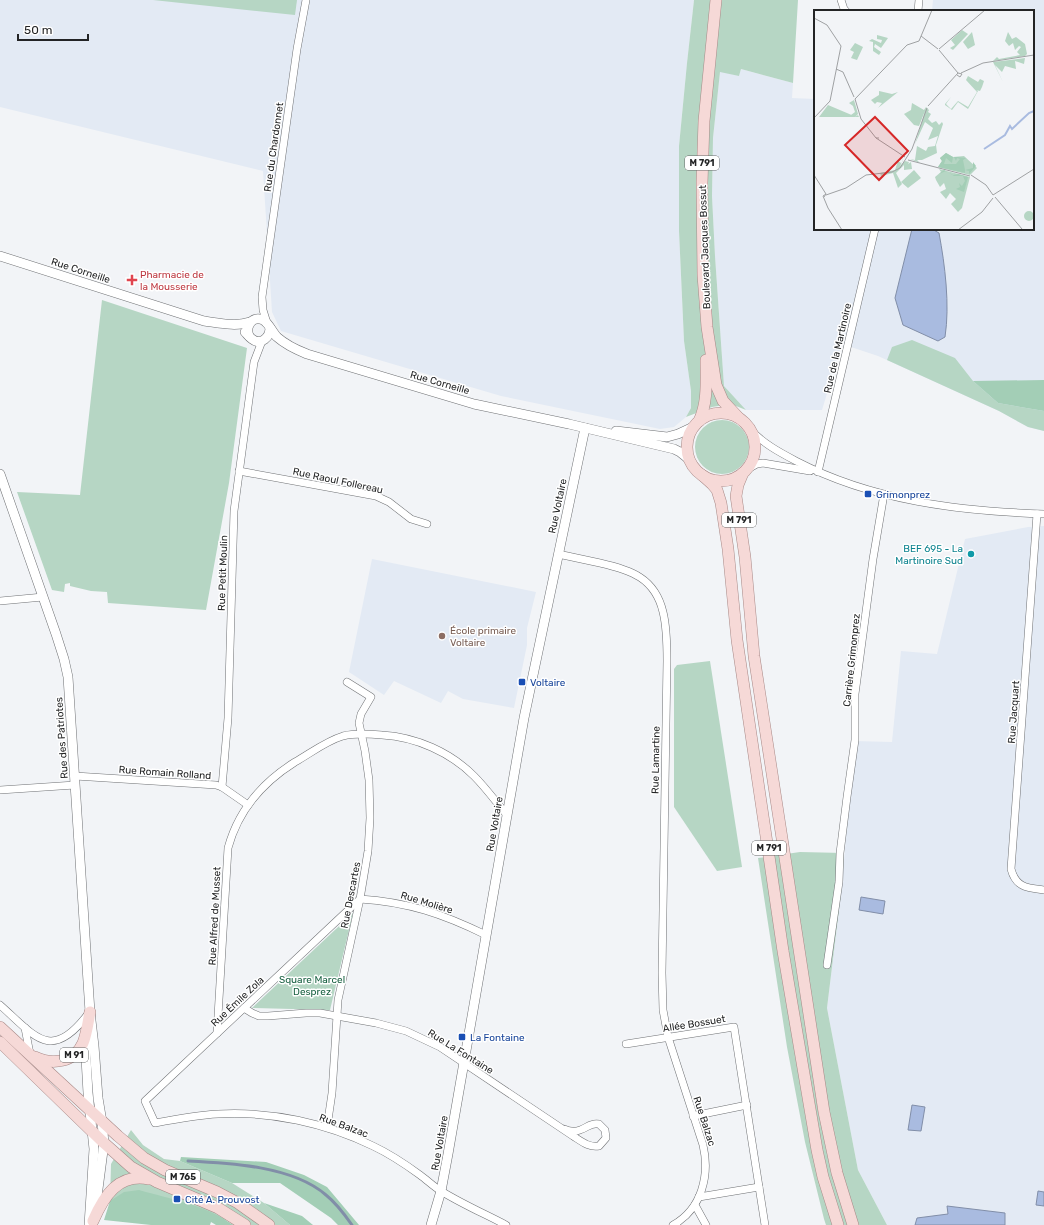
<svg xmlns="http://www.w3.org/2000/svg" width="1044" height="1225" font-family="Rubik,sans-serif">
	<style>
		.built { fill: #e3eaf4 }
		.green { fill: #b6d6c4 }
		.forest { fill: #a3ceb6 }
		.water { fill: #a9bbe0; stroke: #818ea8 }
		.lines { fill: none; stroke-linecap: round; stroke-linejoin: round }
		.stream { stroke: #818ea8; stroke-width: 3 }
		.minor-casing { stroke: #6f7174; stroke-width: 8 }
		.tertiary-casing { stroke: #6f7174; stroke-width: 10 }
		.primary-casing { stroke: #a88987; stroke-width: 12 }
		.minor { stroke: #fff; stroke-width: 7 }
		.tertiary { stroke: #fff; stroke-width: 9 }
		.primary { stroke: #f6d9d7; stroke-width: 11 }
		.health-dot { fill: #e0444e; stroke: #fff; stroke-width: 1.5 }
		.transit-dot { fill: #1a4fb4; stroke: #fff; stroke-width: 1.5 }
		.culture-dot { fill: #0f9aa8; stroke: #fff; stroke-width: 1.5 }
		.education-dot { fill: #8d6e63; stroke: #fff; stroke-width: 1.5 }
		.labels { text-anchor: middle; stroke-width: 3; stroke-linejoin: round; paint-order: stroke }
		.shield { fill: #fff; stroke: #656666; stroke-width: 1 }
		.shield-label { font-size: 9px; font-weight: bold; fill: #232425 }
		.street-label { font-size: 10px; fill: #232425; stroke: #fff }
		.health-label { font-size: 10px; fill: #be3a42; stroke: #fff; text-anchor: start }
		.transit-label { font-size: 10px; fill: #164399; stroke: #fff; text-anchor: start }
		.culture-label { font-size: 10px; fill: #0d838f; stroke: #fff; text-anchor: end }
		.education-label { font-size: 10px; fill: #785e54; stroke: #fff; text-anchor: start }
		.park-label { font-size: 10px; fill: #196142; stroke: #fff }
		.inset-river { fill: none; stroke: #a9bbe0; stroke-width: 2 }
		.inset-road { fill: none; stroke: #9fa1a3; stroke-width: 1 }
		.view { fill: #d62828; fill-opacity: 0.15; stroke: #d62828; stroke-width: 2 }
		.inset-edge { fill: none; stroke: #232425; stroke-width: 2 }
	</style>
	<rect width="100%" height="100%" fill="#f2f4f7"/>
	<g class="built">
		<path d="M0,0h694l-7,63 -8,83v85l5,110 7,50v17l-5,9 -12,10 -14,2 -159,-33 -220,-65 -9,-19 -9,-141 -263,-64z"/>
		<path d="M933,0h111v431l-16,-4 -29,-16 -121,-55 -36,-12 -20,66h-76l-22,-24 -9,-130 -3,-60 1,-58 7,-67 19,5 2,-7 52,14 -1,15 23,1v130h218v-218h-101z"/>
		<path d="M1044,526v699h-157l-29,-55 -31,-162 15,-123 12,-144 38,1 9,-91 36,3 28,-115 63,-12z"/>
		<path d="M372,559l164,33 -9,36v17l-13,63 -51,-9 -15,-8 -7,12 -47,-22 -10,14 -35,-23z"/>
	</g>
	<g class="green">
		<path d="M153,0h144l-2,15z"/>
		<path d="M694,0h104l-5,83 -52,-14 -2,7 -19,-4 -7,66 -1,58 3,60 9,130 22,24 -15,-6 -19,3 -26,10 5,-9v-17l-7,-50 -5,-110v-85l8,-83z"/>
		<path d="M102,300l145,48 -18,135 -23,127 -98,-7 -1,-11 -16,-1 -21,-5v-3l-5,1 -1,8 -12,-2 -35,-98 63,3z"/>
		<path d="M912,340l43,18 18,23 25,22 46,8v20l-16,-4 -29,-16 -112,-51 5,-13z"/>
		<circle cx="722" cy="447" r="27"/>
		<path d="M710,661l32,206 -25,4 -43,-64v-138l3,-4z"/>
		<path d="M800,852l44,1 -2,32 -15,123 31,162 29,55h23h-84l-2,-6 -19,-77 -18,-95 -29,-189z"/>
		<path d="M353,913l-23,97 -78,-2z"/>
		<path d="M131,1130l12,15 21,14 16,2 52,22 32,20 26,22h-57l-7,-5 -116,-19 1,-37z"/>
	</g>
	<g class="forest">
		<path d="M1044,380v31l-46,-8 -25,-22z"/>
		<path d="M181,1157l85,5 38,13 23,12 32,38h-21l-7,-7 -51,-35h-48l-52,-22z"/>
		<path d="M139,1190c31,9 67,15 94,35h-17l-5,-3 -1,3h-59l-47,-5 6,-19 14,-9z"/>
		<path d="M264,1203l38,13 11,9h-23z"/>
	</g>
	<g class="water">
		<path d="M912,229h20l7,4c6,32 11,72 6,104l-7,4 -35,-16 -8,-27z"/>
		<path d="M861,897l24,4 -2,13 -24,-4z"/>
		<path d="M912,1105l13,2 -4,24 -13,-1z"/>
		<path d="M1038,1191l6,1v14l-8,-1z"/>
		<path d="M947,1206l58,7v12h-90l2,-7 31,-4z"/>
	</g>
	<g class="lines">
		<path class="stream" d="M188,1161c42,2 105,5 138,34 10,8 19,20 26,30"/>
		<defs>
			<g id="minor">
				<path d="M841,0l3,9 2,2"/>
				<path d="M918,11l1,-11"/>
				<path d="M267,323l-4,-13 -1,-13 35,-248 9,-49"/>
				<path d="M749,428c13,15 30,24 47,33 77,40 163,50 248,53"/>
				<path d="M746,470l11,-6 6,-1 47,8"/>
				<path d="M239,471l137,25 13,6 22,17 16,5"/>
				<path d="M818,472l57,-243"/>
				<path d="M1037,514l-26,355c5,19 17,19 33,21"/>
				<path d="M558,554c14,3 28,6 42,9 31,7 55,15 63,49 4,16 4,33 4,49l-5,312 1,37 5,27 35,108c7,30 -1,64 -30,80"/>
				<path d="M0,601l43,-4"/>
				<path d="M75,776l141,9 6,2 26,18"/>
				<path d="M222,787l6,-69 6,-207 20,-149 8,-21"/>
				<path d="M0,790l75,-5"/>
				<path d="M486,935c-43,-21 -78,-33 -126,-36l-215,202 10,22c21,-4 42,-8 63,-9 53,-3 108,9 155,32 17,8 32,18 47,29 7,5 14,12 21,16 21,13 44,23 65,34"/>
				<path d="M827,965l12,-83 1,-29 7,-56 8,-57v-46l18,-135 11,-65"/>
				<path d="M0,1005c35,31 51,58 88,9"/>
				<path d="M244,1008l8,5 7,3h9l38,-3h14l56,10 30,8 34,16 133,89c8,5 16,12 26,10l7,-8 -1,-8 -6,-6c-8,-2 -12,4 -19,6 -5,2 -11,1 -16,-1"/>
				<path d="M25,1028l5,26"/>
				<path d="M217,1033l11,-185c10,-37 35,-66 67,-86 16,-9 31,-21 48,-26 12,-3 27,-2 39,-1 34,2 68,17 92,41 12,12 22,26 33,39"/>
				<path d="M626,1044l108,-17 31,198"/>
				<path d="M693,1116l54,-11"/>
				<path d="M327,1127l5,-34 6,-93 22,-101 8,-48 2,-33 -1,-38 -4,-29 -6,-28 2,-9 10,-17 -24,-15"/>
				<path d="M699,1197l60,-10"/>
				<path d="M695,1205l11,20"/>
			</g>
			<g id="tertiary">
				<path d="M0,256l204,65c15,2 32,6 46,1"/>
				<path d="M245,332c2,2 4,5 7,7 9,7 18,-2 18,-11"/>
				<path d="M249,336c-4,-9 3,-21 14,-16 6,3 9,12 14,17 9,8 20,13 30,17l167,50 95,20 105,25 6,3 10,8"/>
				<path d="M616,431l51,6 11,-3 15,-7"/>
				<path d="M0,474l56,160 8,25 4,18 22,335 4,34 4,52 4,24 2,21 -9,69"/>
				<path d="M87,1035l-1,23 2,35 6,56 -5,76"/>
				<path d="M431,1225l10,-34 7,-37 76,-436 61,-290"/>
			</g>
			<g id="primary">
				<path d="M716,0l-12,121 -2,62 1,92 4,52 9,58 7,16 15,16"/>
				<circle cx="721" cy="447" r="34"/>
				<path d="M699,421c9,-19 7,-40 7,-61"/>
				<path d="M743,473l-5,12 -2,11 9,61 9,99 70,456 13,61 16,52"/>
				<path d="M702,475l10,9 5,6 4,13 7,46 9,91 46,311 34,199 6,27 15,48"/>
				<path d="M0,1027l118,109 26,22 21,12 52,22 21,11 31,22"/>
				<path d="M0,1042l104,101 27,24 26,15 61,26 27,17"/>
				<path d="M35,1057c17,8 39,6 48,-14 4,-10 5,-21 7,-31"/>
				<path d="M93,1221c11,-25 25,-48 56,-42"/>
			</g>
		</defs>
		<use href="#minor" class="minor-casing"/>
		<use href="#tertiary" class="tertiary-casing"/>
		<use href="#primary" class="primary-casing"/>
		<use href="#minor" class="minor"/>
		<use href="#tertiary" class="tertiary"/>
		<use href="#primary" class="primary"/>
	</g>
	<path class="health-dot" d="M130 274h4v4h4v4h-4v4h-4v-4h-4v-4h4z"/>
	<g class="transit-dot">
		<rect x="864" y="490" width="8" height="8" rx="2"/>
		<rect x="518" y="678" width="8" height="8" rx="2"/>
		<rect x="458" y="1033" width="8" height="8" rx="2"/>
		<rect x="173" y="1195" width="8" height="8" rx="2"/>
	</g>
	<circle class="culture-dot" cx="971" cy="554" r="4"/>
	<circle class="education-dot" cx="442" cy="636" r="4"/>
	<g class="labels">
		<g class="shield">
			<rect x="685" y="156" width="34" height="14" rx="3"/>
			<rect x="722" y="513" width="34" height="14" rx="3"/>
			<rect x="752" y="841" width="34" height="14" rx="3"/>
			<rect x="60" y="1048" width="28" height="14" rx="3"/>
			<rect x="166" y="1170" width="34" height="14" rx="3"/>
		</g>
		<g class="shield-label">
			<text x="702" y="166">M 791</text>
			<text x="739" y="523">M 791</text>
			<text x="769" y="851">M 791</text>
			<text x="74" y="1058">M 91</text>
			<text x="183" y="1180">M 765</text>
		</g>
		<g class="street-label">
			<text transform="translate(273 147) rotate(-82)" y="4">Rue du Chardonnet</text>
			<text transform="translate(704 247) rotate(-92)" y="4">Boulevard Jacques Bossut</text>
			<text transform="translate(81 270) rotate(18)" y="4">Rue Corneille</text>
			<text transform="translate(837 348) rotate(-77)" y="4">Rue de la Martinoire</text>
			<text transform="translate(440 382) rotate(16)" y="4">Rue Corneille</text>
			<text transform="translate(338 480) rotate(12)" y="4">Rue Raoul Follereau</text>
			<text transform="translate(557 506) rotate(-78)" y="4">Rue Voltaire</text>
			<text transform="translate(222 573) rotate(-88)" y="4">Rue Petit Moulin</text>
			<text transform="translate(851 660) rotate(-84)" y="4">Carrière Grimonprez</text>
			<text transform="translate(1013 712) rotate(-86)" y="4">Rue Jacquart</text>
			<text transform="translate(61 738) rotate(-94)" y="4">Rue des Patriotes</text>
			<text transform="translate(655 760) rotate(-89)" y="4">Rue Lamartine</text>
			<text transform="translate(165 772) rotate(4)" y="4">Rue Romain Rolland</text>
			<text transform="translate(494 824) rotate(-80)" y="4">Rue Voltaire</text>
			<text transform="translate(350 895) rotate(-79)" y="4">Rue Descartes</text>
			<text transform="translate(427 902) rotate(17)" y="4">Rue Molière</text>
			<text transform="translate(214 916) rotate(-87)" y="4">Rue Alfred de Musset</text>
			<text transform="translate(237 1001) rotate(-43)" y="4">Rue Émile Zola</text>
			<text transform="translate(694 1023) rotate(-9)" y="4">Allée Bossuet</text>
			<text transform="translate(461 1051) rotate(32)" y="4">Rue La Fontaine</text>
			<text transform="translate(705 1121) rotate(72)" y="4">Rue Balzac</text>
			<text transform="translate(344 1125) rotate(20)" y="4">Rue Balzac</text>
			<text transform="translate(439 1143) rotate(-80)" y="4">Rue Voltaire</text>
		</g>
		<g class="health-label">
			<text x="140" y="278">Pharmacie de<tspan x="140" dy="12">la Mousserie</tspan></text>
		</g>
		<g class="transit-label">
			<text x="876" y="498">Grimonprez</text>
			<text x="530" y="686">Voltaire</text>
			<text x="470" y="1041">La Fontaine</text>
			<text x="185" y="1203">Cité A. Prouvost</text>
		</g>
		<g class="culture-label">
			<text x="963" y="552">BEF 695 - La<tspan x="963" dy="12">Martinoire Sud</tspan></text>
		</g>
		<g class="education-label">
			<text x="450" y="634">École primaire<tspan x="450" dy="12">Voltaire</tspan></text>
		</g>
		<g class="park-label">
			<text x="312" y="983">Square Marcel<tspan x="312" dy="12">Desprez</tspan></text>
		</g>
	</g>
	<g transform="translate(814 10)">
		<rect width="220" height="220" fill="#f2f4f7"/>
		<path d="M148,20l6,4 -15,16 -3,-2 5,-3 -4,-5zM158,22l3,13 -7,4 -5,-7zM194,22l4,7 4,-2 9,7 2,10 -2,2 -32,5 4,-4 2,2 21,-4 -3,-3 4,-5 -2,-1 -4,4 -2,-7 -4,3 -4,-5zM63,25l11,3 -7,10 -6,-4 -1,3 7,5 -2,3 -6,-4v-9l-4,-1 3,-2 9,4 1,-3 -5,-1zM41,33l8,4 -6,13 -6,-2 3,-6 -4,-2zM211,48l-1,6 -9,-3 1,8 -11,-3 -3,6 -7,-7 8,17 -10,-20zM154,66l10,6 2,-3 4,2 -2,6 -2,4 -4,-1 2,1 -10,18 -10,-7 -6,8 -7,-5v-1l6,-7 -5,7 5,5 7,-8 10,6 9,-15 -11,-12zM65,81l13,3 6,-2 -20,16 4,-5 -5,-1 -2,2 -4,-4 8,-5zM40,90l4,14 -3,3 3,-2 1,2h-40l9,-12 26,11 -3,-1 4,-3 -2,-6 -4,-3zM98,93l12,7 2,-3 3,3 -1,2 3,2 -3,5 4,4 4,-2 3,4 3,-3 1,2 -7,21 1,8 -15,7h-5l3,3 -10,-4 5,1 2,-14 9,5 2,-4 7,-1 3,-10 -10,4 5,-12 -8,-6 -10,22 10,-33 -6,15 -5,-1 -10,-11 7,-4zM132,143l7,4 11,-1 13,12 -7,7 -32,-8 4,-6 -2,-3zM88,147l1,3 -3,6 5,-5 4,1 -1,2 3,-2 1,7 -8,1v-5l-8,8 6,11 -4,4 -5,-15 -12,3 -1,-3 15,-3 3,-9 3,2 2,-2zM125,159l31,8 -8,31 -4,4 -7,-8 5,-5 -6,-6 -4,6 -6,-7 6,-3 -2,-6 -4,4 -4,-7 -1,-3 6,-5zM100,160l7,8 -13,10 -7,-6zM210 206a5 5 0 1 1 10 0a5 5 0 1 1-10 0Z" fill="#b6d6c4"/>
		<path d="M132,143l7,4 -1,6 -6,-5 -2,6h12l4,-5 -3,-1 -1,3 -2,-4h3l9,1 -3,2 2,10 8,-2v-6l3,4 -7,8v-3l-4,-1v3l-27,-6 4,-6 -2,-3zM130,160l9,5 5,-1 10,3 -4,15 -8,-3 4,-2 -1,-4 3,3 3,-5 -2,-5h-9l-8,-5 -7,3z" fill="#a3ceb6"/>
		<path class="inset-river" d="M170,139l21,-14 5,-9 2,3 17,-16 5,-2"/>
		<path class="inset-road" d="M0,8l13,7 14,21 -11,55 -16,17M107,26l17,13M93,35l12,-4 13,-31M125,39l46,-39M125,40l19,23M22,59l7,3 11,25M147,63l22,-10 51,-8M41,89l52,-54M41,89l6,20 15,19M114,96l30,-33 4,1 -2,3 -3,-2M65,128h-3l29,19M94,150l62,16M0,165l12,19M157,165l15,10 7,10M12,185l20,-7 20,-13 26,-3 8,-4 12,-19 15,-41M179,185l41,-26M10,187l2,-3 -3,2 5,12 14,22M181,187l27,32M144,220l24,-18 11,-14"/>
		<path class="view" d="M61,107l33,34 -29,29 -34,-35z"/>
		<rect width="220" height="220" class="inset-edge"/>
	</g>
	<path d="M18 34v6h70v-6" fill="none" stroke="#232425" stroke-width="2"/>
	<text x="24" y="34" font-size="12" fill="#232425" stroke="#ffffff" stroke-width="3" paint-order="stroke">50 m</text>
</svg>
